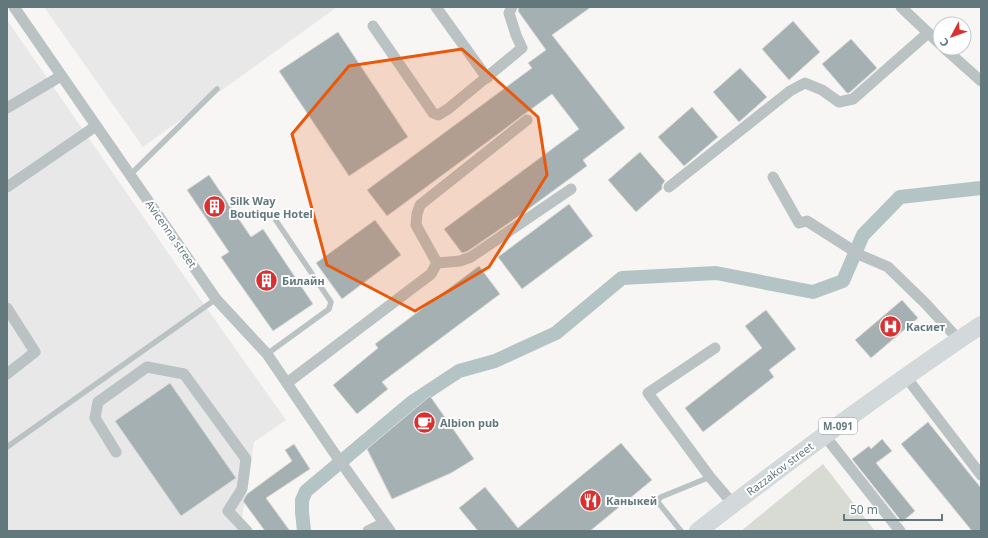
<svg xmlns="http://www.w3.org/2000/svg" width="988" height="538" font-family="'Noto Sans',sans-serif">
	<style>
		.built { fill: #e7e8e7 }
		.green { fill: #d8dbd3 }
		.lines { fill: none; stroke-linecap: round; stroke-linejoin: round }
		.canal { stroke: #b4c4c5; stroke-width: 14 }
		.building { fill: #a5b0b3; stroke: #d8d8d6 }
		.lane { stroke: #bbc2c3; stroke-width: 5.5 }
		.street { stroke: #bbc2c3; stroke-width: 11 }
		.primary { stroke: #d3d9da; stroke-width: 18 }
		.marked { fill: #e8590c; fill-opacity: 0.2; stroke: #e8590c; stroke-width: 3; stroke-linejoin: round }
		.labels { text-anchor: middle; stroke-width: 4; stroke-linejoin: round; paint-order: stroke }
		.shield { fill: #fff; stroke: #92a0a4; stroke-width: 1 }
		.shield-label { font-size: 10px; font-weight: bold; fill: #63787d }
		.poi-label { font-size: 11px; font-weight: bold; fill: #63787d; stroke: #fff; text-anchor: start }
		.street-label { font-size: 11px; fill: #63787d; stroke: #fff }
	</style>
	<rect width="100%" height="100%" fill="#f7f6f4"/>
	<g class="built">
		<path d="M44,7h293l-194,140z"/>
		<path d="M7,20l191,276 88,124 -32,22 -14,89h-233z"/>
	</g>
	<path class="green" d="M823,464l52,67h-134z"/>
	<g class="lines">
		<path class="canal" d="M304,531l-2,-19v-12l4,-9 106,-89 47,-31 36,-10 61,-28 66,-55 94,-5 97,19 30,-11 20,-46 37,-38 81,-9"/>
	</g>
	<g class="building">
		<path d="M519,7h72l-39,28 73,93 -42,32 4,6 -71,52 -48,33 -6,2 -18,-24 135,-100 -27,-35 -26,19 -3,2 -25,19 -111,82 -20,-26 165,-122 -4,-5 18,-13 -28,-39z"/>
		<path d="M793,21l27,31 -31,28 -27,-31z"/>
		<path d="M338,32l70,105 -59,39 -70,-105z"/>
		<path d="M851,39l26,29 -28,25h-2l-25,-29z"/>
		<path d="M740,68l27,29 -28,25 -26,-30z"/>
		<path d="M692,107l26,30 -34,29 -26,-29z"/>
		<path d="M640,152l25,29 -3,4v4l-26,23 -28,-32z"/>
		<path d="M209,175l42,62 12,-8 50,75 -40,27 -52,-74 8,-5 -42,-62z"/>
		<path d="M569,204l24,32 -71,53 -24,-32z"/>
		<path d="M375,220l26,35 -59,44 -26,-36z"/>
		<path d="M479,266l21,28 -118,88 6,7 -31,25 -24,-29 45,-37 -3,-4z"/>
		<path d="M902,300l16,18 -47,40 -16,-18z"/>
		<path d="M766,310l30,39 -27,21 5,7 -71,55 -18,-24 77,-60 -17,-22z"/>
		<path d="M170,383l66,95 -55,38 -66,-95z"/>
		<path d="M430,396l44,63 -23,14 -59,26 -25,-50z"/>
		<path d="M928,422l53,66v43h-9l-71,-87z"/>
		<path d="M882,439l10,12 -16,12 39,48 -13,11 -50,-63 17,-13 2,3z"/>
		<path d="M621,443l31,37 -62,51h-112l-19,-23 26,-21 33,41z"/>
		<path d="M294,444l16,25 -44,29 24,33h-25l-22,-30 4,-7 45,-33 -7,-11z"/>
	</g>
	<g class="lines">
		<g class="lane">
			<path d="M130,175l87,-86"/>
			<path d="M267,354l62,-45 2,-7 -58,-86"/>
			<path d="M7,447l209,-148"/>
			<path d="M681,531l-24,-30 4,-4 49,-20"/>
		</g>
		<g class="street">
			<path d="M14,7l202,292 51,55 68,100 55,77"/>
			<path d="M436,7l51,71"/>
			<path d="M901,7l39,37"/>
			<path d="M373,26l60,87 5,2 10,-6 74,-61 -6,-13 -7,-22 3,-6"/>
			<path d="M944,48l37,33"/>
			<path d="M7,108l54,-32"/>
			<path d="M773,177l26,46 8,-2 53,34 28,12 38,37 33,36"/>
			<path d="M7,187l89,-61"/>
			<path d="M669,187l121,-96 15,-8 17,7 17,12 14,-3 75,-66"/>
			<path d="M437,263l23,-2 11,-4 100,-68"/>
			<path d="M7,308l28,44 -28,22"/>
			<path d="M715,348l-67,45 62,84 23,27"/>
			<path d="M906,377l75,98"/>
			<path d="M287,383l144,-109 6,-11 -21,-38 1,-11 3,-9 107,-85"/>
			<path d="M825,436l75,95"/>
			<path d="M116,452l-21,-34 3,-16 49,-35 37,7 62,85 -4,30 -14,22 19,20"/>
			<path d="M368,531l16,-8"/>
		</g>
		<path class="primary" d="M698,531c92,-71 186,-141 283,-206"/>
	</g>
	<path class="marked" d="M462,49l76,68 9,58 -58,92 -74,44 -88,-46 -35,-131 57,-68z"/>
	<defs>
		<symbol id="building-disc" viewBox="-11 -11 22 22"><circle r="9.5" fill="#da3130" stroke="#fff"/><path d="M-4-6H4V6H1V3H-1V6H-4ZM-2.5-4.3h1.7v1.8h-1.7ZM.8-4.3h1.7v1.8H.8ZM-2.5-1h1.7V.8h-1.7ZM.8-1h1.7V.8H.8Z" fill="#fff"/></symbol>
		<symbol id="hospital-disc" viewBox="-11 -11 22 22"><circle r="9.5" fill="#da3130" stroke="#fff"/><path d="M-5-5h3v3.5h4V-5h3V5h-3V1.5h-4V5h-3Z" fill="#fff"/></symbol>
		<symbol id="cafe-disc" viewBox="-11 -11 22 22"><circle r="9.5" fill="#da3130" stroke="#fff"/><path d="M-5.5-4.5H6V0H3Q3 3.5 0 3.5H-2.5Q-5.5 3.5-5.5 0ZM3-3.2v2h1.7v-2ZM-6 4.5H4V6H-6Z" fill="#fff"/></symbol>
		<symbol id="restaurant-disc" viewBox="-11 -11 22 22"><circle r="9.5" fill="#da3130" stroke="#fff"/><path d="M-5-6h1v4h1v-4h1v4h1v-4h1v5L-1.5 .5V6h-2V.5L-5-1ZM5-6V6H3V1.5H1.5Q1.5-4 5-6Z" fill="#fff"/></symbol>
	</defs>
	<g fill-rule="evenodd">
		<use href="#building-disc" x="202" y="194" width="25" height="25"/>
		<use href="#building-disc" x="254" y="268" width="25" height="25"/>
		<use href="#hospital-disc" x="878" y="314" width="25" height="25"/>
		<use href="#cafe-disc" x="412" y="410" width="25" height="25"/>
		<use href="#restaurant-disc" x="578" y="488" width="25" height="25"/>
	</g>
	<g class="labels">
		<rect class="shield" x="819" y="418" width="38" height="16" rx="3"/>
		<g class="shield-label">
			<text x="838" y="430">М-091</text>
		</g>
		<g class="poi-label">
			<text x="230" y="205">Silk Way<tspan x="230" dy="13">Boutique Hotel</tspan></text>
			<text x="282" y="285">Билайн</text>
			<text x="906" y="331">Касиет</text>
			<text x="440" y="427">Albion pub</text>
			<text x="606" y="505">Каныкей</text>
		</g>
		<g class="street-label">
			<text transform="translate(171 234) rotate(55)" y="4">Avicenna street</text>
			<text transform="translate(780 469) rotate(-37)" y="4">Razzakov street</text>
		</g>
	</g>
	<rect width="988" height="538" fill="none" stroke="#63787d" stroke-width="16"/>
	<g transform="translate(952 36) rotate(229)"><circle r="19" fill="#ffffff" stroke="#c1c9cb"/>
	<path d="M0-3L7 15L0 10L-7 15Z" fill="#da3130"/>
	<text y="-6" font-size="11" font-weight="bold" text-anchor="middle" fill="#63787d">С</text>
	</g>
	<path d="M844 514v6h98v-6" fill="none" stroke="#63787d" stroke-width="2"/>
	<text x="850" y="514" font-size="12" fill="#63787d" stroke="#ffffff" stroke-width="3" paint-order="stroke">50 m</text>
</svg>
